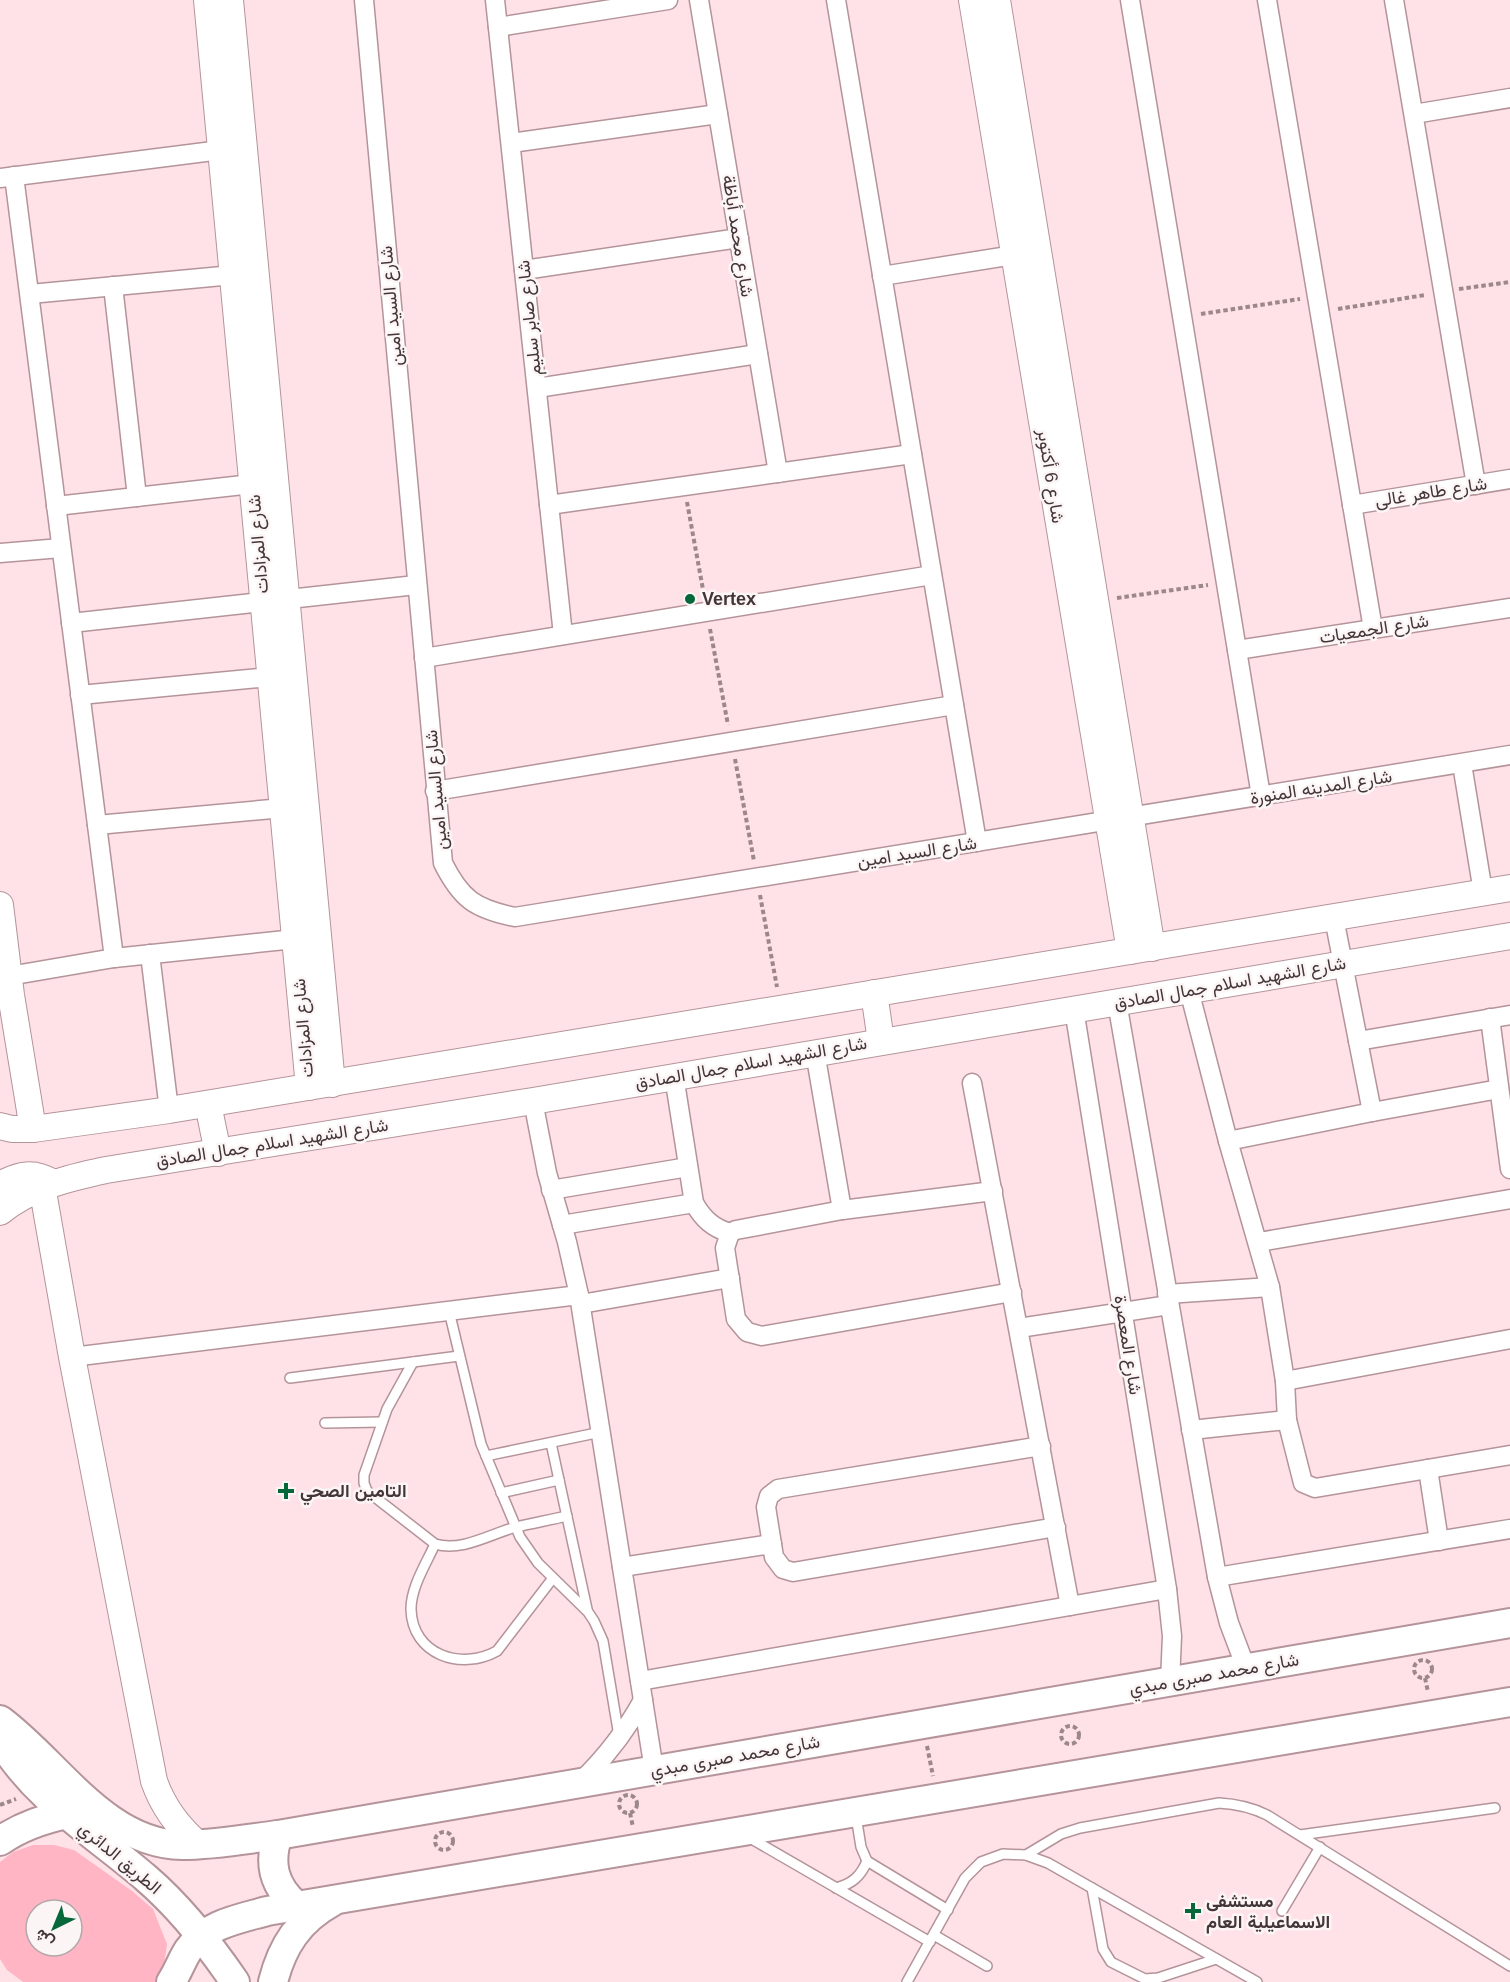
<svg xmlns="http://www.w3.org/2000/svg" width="1510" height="1982" font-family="Arial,Vazirmatn,sans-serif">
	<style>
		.green { fill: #ffb5c4; fill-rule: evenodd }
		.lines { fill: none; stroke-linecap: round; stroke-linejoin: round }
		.lane-casing { stroke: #b4949a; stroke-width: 12 }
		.street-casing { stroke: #b4949a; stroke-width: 21 }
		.secondary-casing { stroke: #b4949a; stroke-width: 28 }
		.primary-casing { stroke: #b4949a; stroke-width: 32 }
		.path { stroke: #9c878b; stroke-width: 4; stroke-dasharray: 4.5 3; stroke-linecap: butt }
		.lane { stroke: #fff; stroke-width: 9 }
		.street { stroke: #fff; stroke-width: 18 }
		.secondary { stroke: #fff; stroke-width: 26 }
		.primary { stroke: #fff; stroke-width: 28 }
		.poi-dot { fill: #06673b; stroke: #fcf5f6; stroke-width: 2 }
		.labels { text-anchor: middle; stroke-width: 5; stroke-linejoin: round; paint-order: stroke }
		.street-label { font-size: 18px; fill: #433538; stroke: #fcf5f6 }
		.poi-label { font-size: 18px; font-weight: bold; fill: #433538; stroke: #fcf5f6; text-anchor: start }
	</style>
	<rect width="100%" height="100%" fill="#fee2e7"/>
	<path class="green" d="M33,1845h21l20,5 58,41 21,18 14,35 -3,22 -7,16h-134l-16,-12 -7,-11v-97l13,-10zM36,1910h36v36h-36z"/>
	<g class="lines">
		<defs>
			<g id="lane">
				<path d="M449,1311l32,133 39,93 18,26 50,49 6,9 9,20 16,95"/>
				<path d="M413,1362l-26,47 -23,66v8l3,8 68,53c27,8 55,-10 81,-17 17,-4 34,-7 51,-11"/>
				<path d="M290,1378l169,-22"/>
				<path d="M325,1423l57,-1"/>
				<path d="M551,1443l36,166"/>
				<path d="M486,1456l115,-24"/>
				<path d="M501,1493l58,-13"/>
				<path d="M435,1544c-9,20 -24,43 -24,65 1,46 50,62 86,42l56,-73"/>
				<path d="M856,1816l5,31 6,14 81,49"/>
				<path d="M1300,1835l195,-27"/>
				<path d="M750,1838l180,104"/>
				<path d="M1026,1855l35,-21 19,-6 139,-25c18,1 32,4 48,12l243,151"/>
				<path d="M836,1888c16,-4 25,-12 31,-27"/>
				<path d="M1092,1888l11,61 8,13 34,17 13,-1 58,-19"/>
				<path d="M1282,1911l38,-64"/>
				<path d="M934,1935l53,31"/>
				<path d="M907,1982l58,-104 16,-16 22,-8 23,1 22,8 209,119"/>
			</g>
			<g id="street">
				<path d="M364,0l79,863c18,36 32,46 72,54l995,-162"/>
				<path d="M495,0l68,635"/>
				<path d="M699,0l79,473"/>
				<path d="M836,0l141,842"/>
				<path d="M1130,0l131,796"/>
				<path d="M1267,0l106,629"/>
				<path d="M1394,0l82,485"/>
				<path d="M498,27l170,-27"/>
				<path d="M1414,114l96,-16"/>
				<path d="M511,143l207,-29"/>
				<path d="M14,176l100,782"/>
				<path d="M0,178l221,-28"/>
				<path d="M524,270l215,-32"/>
				<path d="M882,276l144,-23"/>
				<path d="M113,286l24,211"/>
				<path d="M30,294l203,-19"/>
				<path d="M537,388l221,-34"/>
				<path d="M549,505l363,-51"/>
				<path d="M1352,505l158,-26"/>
				<path d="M56,506l196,-22"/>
				<path d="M0,553l61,-5"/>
				<path d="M71,623l345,-38"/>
				<path d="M1237,650l273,-42"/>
				<path d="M424,658l508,-83"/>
				<path d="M80,695l190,-18"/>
				<path d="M1462,764l21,128"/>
				<path d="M435,791l519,-86"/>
				<path d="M97,825l186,-17"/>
				<path d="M1334,918l38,194"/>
				<path d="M150,954l19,156"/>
				<path d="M9,976l105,-18 181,-19"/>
				<path d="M1189,990l39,151"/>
				<path d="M1117,1002l100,575 12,46 17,45"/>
				<path d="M1074,1009l93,580 5,47 -2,46"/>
				<path d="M1490,1018l20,151"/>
				<path d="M1358,1041l152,-26"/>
				<path d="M815,1052l27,158"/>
				<path d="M674,1076l20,127c9,16 19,25 36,30"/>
				<path d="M972,1083l98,523"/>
				<path d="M1499,1089l-127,23 -144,29 42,146 15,94 2,39 16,63 12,5 195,-33"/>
				<path d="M533,1101l14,72 20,69 12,53 75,475"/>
				<path d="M551,1190l137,-23"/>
				<path d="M993,1191l-151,19 -106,20 -6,3 -5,15 11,71 11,13 15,4 250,-44"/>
				<path d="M562,1225l132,-22"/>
				<path d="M1259,1242l251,-43"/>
				<path d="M1167,1294l103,-7"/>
				<path d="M581,1304l149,-26"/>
				<path d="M1019,1328l150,-23"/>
				<path d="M72,1357l507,-62"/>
				<path d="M1285,1381l225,-42"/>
				<path d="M1191,1430l96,-10"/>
				<path d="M1041,1446l-263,43 -9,7 -3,11 8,50 9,12 10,3 263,-45"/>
				<path d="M1428,1469l11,72"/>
				<path d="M622,1567l150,-23"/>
				<path d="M1217,1577l293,-48"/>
				<path d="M640,1681l527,-92"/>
				<path d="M581,1781c25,-24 45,-50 62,-81"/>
			</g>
			<g id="secondary">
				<path d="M207,0l102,1087"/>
				<path d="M230,0l102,1084"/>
				<path d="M972,0l158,951"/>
				<path d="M997,0l155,948"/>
				<path d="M0,905l11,90 22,134"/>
				<path d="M874,993l7,48"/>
				<path d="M208,1104l10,49"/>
				<path d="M0,1126l12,3h21l136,-19 1341,-222"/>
				<path d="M0,1185c19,-11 34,-14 53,-2"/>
				<path d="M42,1186l30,171 82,424c9,26 23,45 44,63"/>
				<path d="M0,1212c31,-25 68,-34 106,-42l427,-69 977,-165"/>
			</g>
			<g id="primary">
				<path d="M0,1720c56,41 105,124 182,125 32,0 65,-6 96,-10l1232,-212"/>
				<path d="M0,1739c34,59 96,96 146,139 35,30 63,66 89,104"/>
				<path d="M278,1835c-10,28 -4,51 18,70"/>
				<path d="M0,1841c20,-14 43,-22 67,-27"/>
				<path d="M171,1982c7,-10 11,-23 18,-33 18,-25 50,-30 78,-38l1243,-209"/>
				<path d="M273,1982c9,-36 26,-62 59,-80"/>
			</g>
		</defs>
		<use href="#lane" class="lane-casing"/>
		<use href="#street" class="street-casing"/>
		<use href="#secondary" class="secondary-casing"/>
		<use href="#primary" class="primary-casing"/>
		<g class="path">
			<path d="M1459,289l51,-7"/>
			<path d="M1338,309l87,-14"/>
			<path d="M1201,314l99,-15"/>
			<path d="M687,502l17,93"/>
			<path d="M1117,598l91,-13"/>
			<path d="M710,629l18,96"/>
			<path d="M735,759l19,102"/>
			<path d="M760,895l17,92"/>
			<circle cx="1423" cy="1669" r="9"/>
			<path d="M1425,1678l3,14"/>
			<circle cx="1070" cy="1735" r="9"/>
			<path d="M927,1746l6,30"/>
			<circle cx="628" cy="1804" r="9"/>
			<path d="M0,1805l16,-6"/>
			<path d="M630,1813l3,14"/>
			<circle cx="444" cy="1841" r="9"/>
		</g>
		<use href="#lane" class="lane"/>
		<use href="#street" class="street"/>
		<use href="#secondary" class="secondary"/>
		<use href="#primary" class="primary"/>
	</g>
	<g class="poi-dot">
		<circle cx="690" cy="599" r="6"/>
		<path d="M283 1482h6v6h6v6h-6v6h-6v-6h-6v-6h6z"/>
		<path d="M1190 1902h6v6h6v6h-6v6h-6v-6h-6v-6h6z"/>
	</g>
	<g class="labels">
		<g class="street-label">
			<text transform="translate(738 236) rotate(81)" y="6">شارع محمد أباظة</text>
			<text transform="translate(391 306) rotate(-95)" y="6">شارع السيد امين</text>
			<text transform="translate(529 318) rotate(-96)" y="6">شارع صابر سليم</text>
			<text transform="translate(1051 476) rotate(81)" y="6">شارع 6 أكتوبر</text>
			<text transform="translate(1431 492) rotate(-9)" y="6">شارع طاهر غالى</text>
			<text transform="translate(258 544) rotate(-95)" y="6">شارع المزادات</text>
			<text transform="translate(1374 629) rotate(-9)" y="6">شارع الجمعيات</text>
			<text transform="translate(1321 787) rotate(-9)" y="6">شارع المدينه المنورة</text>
			<text transform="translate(436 790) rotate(-95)" y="6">شارع السيد امين</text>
			<text transform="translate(917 852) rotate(-9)" y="6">شارع السيد امين</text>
			<text transform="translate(1230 983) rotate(-10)" y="6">شارع الشهيد اسلام جمال الصادق</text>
			<text transform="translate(303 1028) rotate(-95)" y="6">شارع المزادات</text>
			<text transform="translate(751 1063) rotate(-10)" y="6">شارع الشهيد اسلام جمال الصادق</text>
			<text transform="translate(272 1143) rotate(-9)" y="6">شارع الشهيد اسلام جمال الصادق</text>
			<text transform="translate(1128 1345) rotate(81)" y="6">شارع المعصرة</text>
			<text transform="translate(1214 1674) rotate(-10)" y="6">شارع محمد صبرى مبدي</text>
			<text transform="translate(735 1756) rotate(-10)" y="6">شارع محمد صبرى مبدي</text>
			<text transform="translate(120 1858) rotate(40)" y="6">الطريق الدائري</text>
		</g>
		<g class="poi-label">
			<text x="702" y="605">Vertex</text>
			<text x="300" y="1497">التامين الصحي</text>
			<text x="1206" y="1907">مستشفى<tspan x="1206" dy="21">الاسماعيلية العام</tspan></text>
		</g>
	</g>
	<g transform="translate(54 1928) rotate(223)"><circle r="28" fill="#fcf5f6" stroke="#b2a8aa" stroke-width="1.5"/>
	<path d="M0-4.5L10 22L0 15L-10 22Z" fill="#06673b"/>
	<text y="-9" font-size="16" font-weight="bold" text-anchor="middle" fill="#433538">ش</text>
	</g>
</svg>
